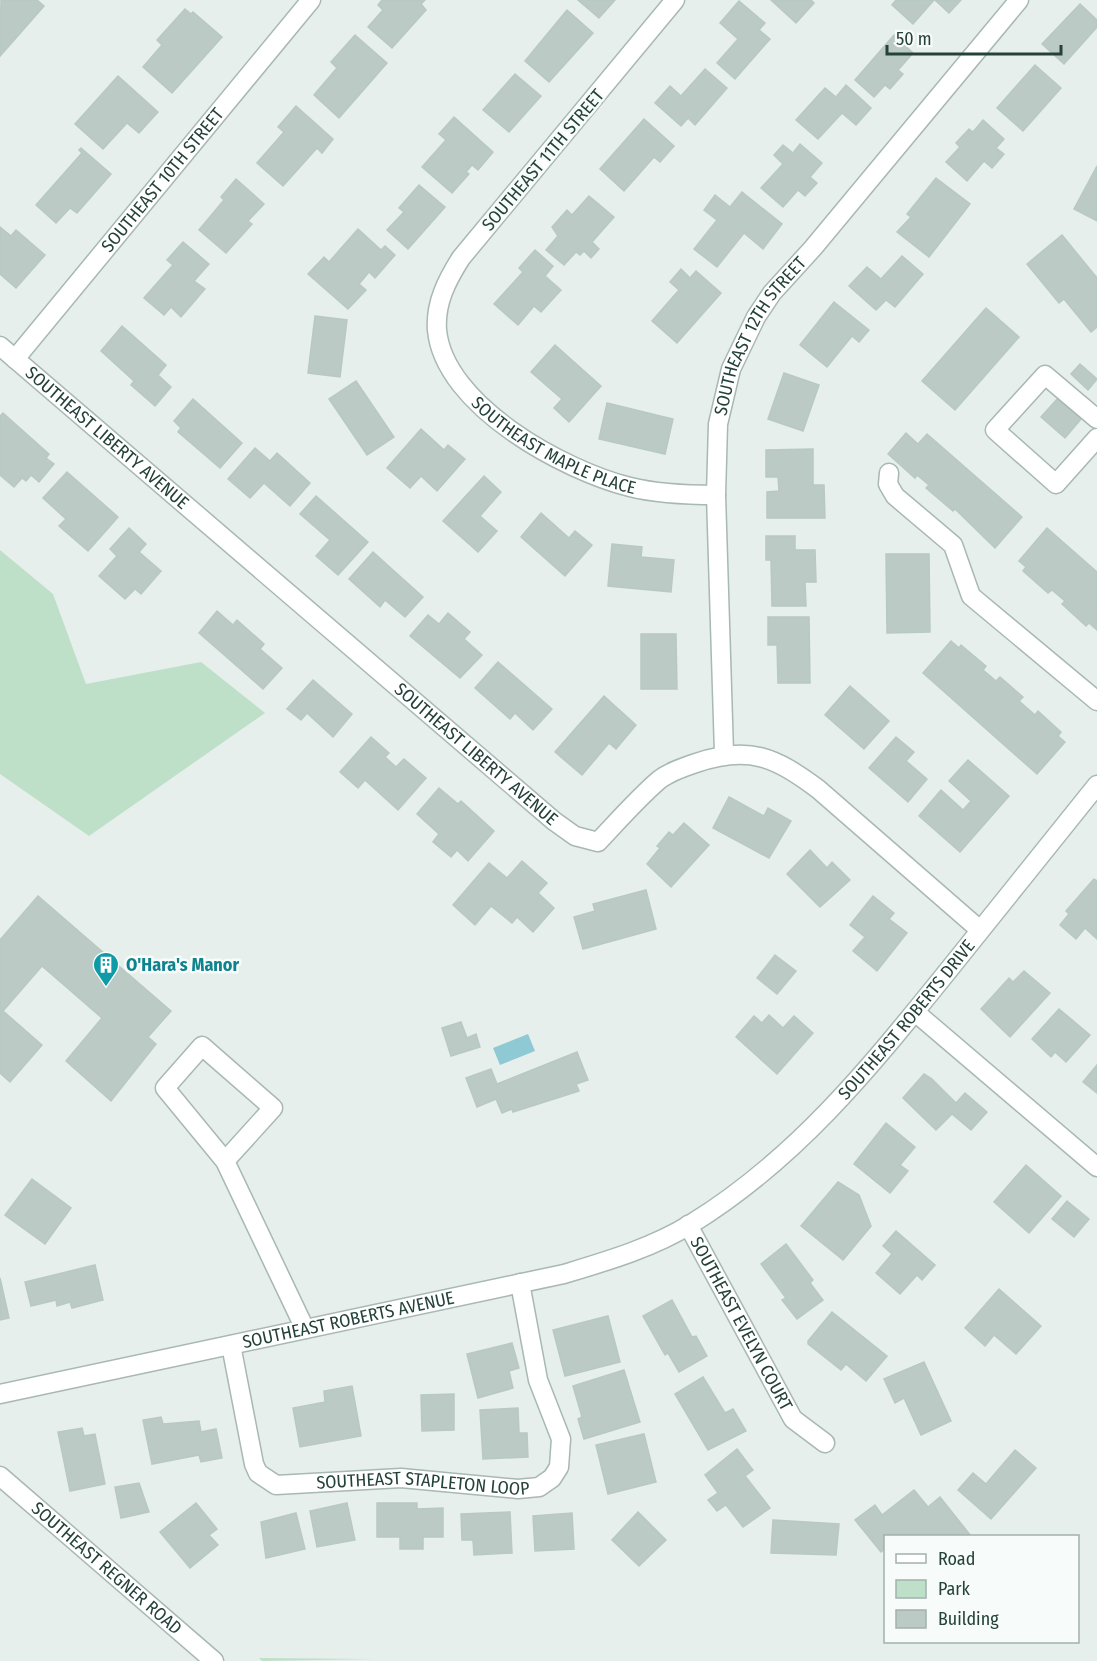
<svg xmlns="http://www.w3.org/2000/svg" width="1097" height="1661" font-family="'Fira Sans Condensed',sans-serif">
	<style>
		.green { fill: #bfe0c8 }
		.water { fill: #8ec9d4 }
		.building { fill: #bbcac4; stroke: #b8c9c2; stroke-width: 1.5 }
		.lines { fill: none; stroke-linecap: round; stroke-linejoin: round }
		.minor-casing { stroke: #a8b8b2; stroke-width: 21 }
		.minor { stroke: #fff; stroke-width: 18 }
		.labels { text-anchor: middle; stroke-width: 5; stroke-linejoin: round; paint-order: stroke }
		.street-label { font-size: 18px; fill: #24423a; stroke: #f7fbf9 }
		.culture-label { font-size: 18px; font-weight: bold; fill: #0d838f; stroke: #f7fbf9; text-anchor: start }
	</style>
	<rect width="100%" height="100%" fill="#e6efeb"/>
	<g class="green">
		<path d="M0,550l53,44 33,90 115,-22 64,51 -176,123 -89,-62z"/>
		<path d="M259,1658l115,1 -112,2z"/>
	</g>
	<path class="water" d="M528,1034l7,17 -35,14 -7,-17z"/>
	<g class="building">
		<path d="M1,0h36l7,6 -44,50z"/>
		<path d="M382,0h43l-4,4 5,6 -34,38 -24,-21 15,-17 -5,-5z"/>
		<path d="M578,0h37l-16,18z"/>
		<path d="M771,0h40l3,3 -18,20z"/>
		<path d="M896,0h38l-21,24 -21,-19z"/>
		<path d="M935,0h26l-12,13z"/>
		<path d="M739,1l26,22 -6,7 11,9 -35,40 -18,-16 21,-24 -18,-16z"/>
		<path d="M1080,4l17,16v7l-33,37 -22,-20z"/>
		<path d="M185,9l6,5 2,-2 29,25 -50,56 -29,-26 19,-22 -5,-5z"/>
		<path d="M567,10l26,23 -44,49 -24,-21z"/>
		<path d="M355,35l32,28 -48,55 -25,-23 23,-27 -6,-6z"/>
		<path d="M894,35l19,18 -15,17 5,4 -13,15 -5,-4 -11,12 -19,-17z"/>
		<path d="M1035,65l26,23 -38,43 -26,-23z"/>
		<path d="M705,69l22,19 -32,37 -7,-7 -7,8 -26,-23 15,-17 11,10z"/>
		<path d="M515,74l26,22 -32,36 -26,-22z"/>
		<path d="M118,76l40,36 -19,21 -12,-10 -24,26 -28,-25z"/>
		<path d="M846,85l25,23 -15,17 -14,-12 -24,26 -22,-19 29,-32 11,9z"/>
		<path d="M296,106l37,33 -11,14 -5,-5 -34,38 -26,-23 27,-31 -6,-5z"/>
		<path d="M454,117l39,35 -15,18 -6,-5 -6,7 3,2 -17,19 -30,-26 24,-27 -7,-6z"/>
		<path d="M644,119l30,27 -14,16 -6,-5 -30,34 -24,-22z"/>
		<path d="M983,120l21,19 -8,9 8,6 -12,14 -8,-7 -17,20 -21,-19 14,-15 -4,-4 13,-14 4,3z"/>
		<path d="M800,144l22,19 -12,14 7,6 -12,13 -7,-6 -15,17 -22,-19 22,-24 -9,-9 9,-10 10,8z"/>
		<path d="M81,148l30,26 -34,39 -7,-5 -14,15 -20,-18 46,-52 -3,-3z"/>
		<path d="M1097,166v55l-23,-12z"/>
		<path d="M936,178l34,26 -41,53 -32,-25 14,-15 -4,-3z"/>
		<path d="M236,179l28,25 -16,17 4,3 -26,29 -27,-23 25,-30 -3,-3z"/>
		<path d="M419,185l26,22 -37,42 -21,-19 17,-18 -5,-4z"/>
		<path d="M742,192l40,32 -19,25 -19,-16 -27,34 -23,-18 23,-29 -13,-10 11,-15 15,12z"/>
		<path d="M589,196l25,21 -22,25 7,7 -8,9 -7,-7 -4,4 -4,-3 -12,13 -18,-15 12,-14 -6,-9 15,-17 5,5z"/>
		<path d="M0,227l11,9 5,-6 29,25 -29,33 -16,-14z"/>
		<path d="M358,229l23,21 4,-4 10,9 -20,23 -6,-6 -10,12 7,6 -18,19 -40,-35 16,-17 5,5z"/>
		<path d="M1062,235l35,43v49l-6,5 -27,-33 -5,4 -32,-39z"/>
		<path d="M183,242l26,22 -15,17 11,8 -24,28 -10,-10 -7,8 -20,-17 29,-33 -6,-5z"/>
		<path d="M535,250l18,16 -8,10 16,14 -20,22 -7,-6 -16,19 -24,-21 29,-32 -4,-4z"/>
		<path d="M902,256l21,18 -28,33 -9,-7 -10,10 -27,-24 18,-19 14,12z"/>
		<path d="M681,269l9,9 6,-7 25,22 -44,50 -25,-22 27,-31 -9,-8z"/>
		<path d="M834,302l35,28 -10,12 -7,-6 -25,31 -27,-22z"/>
		<path d="M986,308l33,29 -64,73 -33,-29z"/>
		<path d="M315,316l32,4 -7,57 -32,-4z"/>
		<path d="M122,326l44,39 -8,10 13,12 -16,19 -24,-21 3,-4 -33,-30z"/>
		<path d="M555,345l46,41 -32,36 -15,-14 8,-9 -31,-27z"/>
		<path d="M1080,364l17,15 -9,11 -17,-16z"/>
		<path d="M784,373l35,12 -16,46 -35,-12z"/>
		<path d="M356,381l38,56 -27,18 -38,-56z"/>
		<path d="M1058,398l23,21 -16,19 -24,-21z"/>
		<path d="M193,399l49,44 -22,25 -42,-36 3,-4 -7,-7z"/>
		<path d="M607,403l66,16 -8,35 -66,-15z"/>
		<path d="M3,413l46,41 -3,4 8,6 -15,18 -8,-7 -5,6 -4,-3 -8,9 -14,-12v-59z"/>
		<path d="M421,429l23,21 4,-5 17,14 -28,32 -16,-15 -11,12 -23,-20z"/>
		<path d="M906,433l12,11 9,-10 95,83 -27,31 -40,-39 -2,2 -27,-23 3,-3 -12,-10 -2,3 -27,-24z"/>
		<path d="M255,448l15,13 7,-8 33,30 -20,23 -26,-23 -14,15 -22,-19z"/>
		<path d="M813,449v36h11l1,33h-58v-26l12,-1 -1,-14h-12v-27z"/>
		<path d="M67,472l51,45 -30,34 -29,-25 7,-7 -23,-21z"/>
		<path d="M484,476l17,16 -21,24 17,15 -19,21 -35,-31z"/>
		<path d="M316,496l52,46 -30,33 -22,-19 14,-16 -30,-26z"/>
		<path d="M541,513l28,25 6,-7 17,14 -27,31 -44,-39z"/>
		<path d="M129,528l17,16 -7,8 22,19 -20,23 -6,-5 -10,10 -26,-23 18,-20 -7,-7z"/>
		<path d="M1047,528l50,44v58l-8,-7 -3,3 -24,-22 3,-3 -13,-11 -4,3 -25,-22 3,-4 -7,-6z"/>
		<path d="M766,536h29v14h20l1,32h-11l1,24h-34l-1,-46h-5z"/>
		<path d="M612,544l30,3 -1,10 33,3 -3,32 -63,-6z"/>
		<path d="M373,552l50,45 -18,20 -20,-17 -5,7 -31,-28z"/>
		<path d="M886,554h43l1,78 -43,1z"/>
		<path d="M217,611l16,14 4,-5 27,24 -4,5 22,19 -19,21 -64,-56z"/>
		<path d="M448,613l22,19 -6,7 18,16 -22,23 -50,-42 18,-21 11,9z"/>
		<path d="M768,617h41l1,66h-32l-1,-38h-9z"/>
		<path d="M641,634h35l1,55h-36z"/>
		<path d="M951,641l8,7 2,-3 25,21 -3,4 13,11 4,-4 23,20 -4,4 16,14 3,-4 23,21 -3,4 7,6 -28,32 -114,-101z"/>
		<path d="M498,662l54,47 -19,21 -18,-17 -5,6 -35,-31z"/>
		<path d="M313,680l39,34 -19,23 -26,-24 -6,7 -14,-11z"/>
		<path d="M850,686l39,35 -25,28 -39,-34z"/>
		<path d="M604,696l32,29 -20,24 -7,-6 -27,32 -27,-23z"/>
		<path d="M371,737l18,16 -4,4 11,10 8,-8 22,19 -28,32 -33,-30 -7,8 -18,-16z"/>
		<path d="M896,737l18,15 -8,9 21,18 -19,23 -39,-34z"/>
		<path d="M968,760l41,36 -49,56 -41,-36 22,-26 22,20 8,-9 -22,-20z"/>
		<path d="M439,788l19,16 3,-3 33,30 -26,30 -11,-11 -6,7 -18,-15 6,-8 -22,-20z"/>
		<path d="M729,797l35,19 4,-8 23,13 -22,37 -56,-30z"/>
		<path d="M684,823l25,22 -38,42 -24,-23 13,-16 -3,-2 12,-14 4,3z"/>
		<path d="M810,850l17,18 5,-6 18,18 -30,27 -33,-33z"/>
		<path d="M522,861l25,22 -9,10 16,15 -21,24 -16,-15 -5,6 -21,-17 -16,19 -22,-20 36,-42 18,15z"/>
		<path d="M1094,879l3,2v58l-12,-11 -9,11 -16,-14 9,-11 -3,-3z"/>
		<path d="M646,890l10,39 -73,20 -9,-32 21,-6 -2,-7z"/>
		<path d="M38,896l133,115 -23,26 8,7 -45,57 -45,-40 36,-43 -60,-52 -39,45 39,34 -32,37 -10,-9v-133z"/>
		<path d="M873,896l21,17 -5,6 18,14 -30,38 -24,-20 12,-14 -15,-12z"/>
		<path d="M775,955l21,16 -19,23 -20,-16z"/>
		<path d="M1024,971l26,22 -40,44 -29,-28 28,-31 4,4z"/>
		<path d="M1059,1009l31,26 -24,27 -11,-10 -4,5 -19,-18z"/>
		<path d="M769,1015l14,13 11,-12 19,17 -36,41 -41,-37 18,-21 8,7z"/>
		<path d="M461,1022l6,16 9,-4 4,13 -29,9 -9,-28z"/>
		<path d="M577,1052l11,28 -12,4 3,7 -66,21 -1,-3 -10,4 -6,-14 -19,8 -11,-29 25,-9 6,15z"/>
		<path d="M1097,1065v28l-14,-11z"/>
		<path d="M924,1074l8,5 24,24 9,-10 22,19 -16,18 -19,-16 -16,16 -33,-32z"/>
		<path d="M886,1123l29,24 -15,18 8,6 -18,22 -36,-29z"/>
		<path d="M1026,1165l35,31 -32,37 -35,-31z"/>
		<path d="M32,1179l39,29 -26,36 -40,-29z"/>
		<path d="M838,1182l21,13 12,31 -28,34 -42,-34z"/>
		<path d="M1067,1201l22,18 -15,18 -22,-18z"/>
		<path d="M896,1231l39,34 -13,15 -5,-5 -17,19 -24,-21 16,-19 -9,-8z"/>
		<path d="M786,1244l27,36 -3,3 13,17 -26,19 -15,-19 4,-2 -25,-34z"/>
		<path d="M95,1265l8,35 -31,8 -2,-6 -13,4 -1,-6 -25,6 -6,-24z"/>
		<path d="M0,1278l9,40 -9,2z"/>
		<path d="M999,1289l42,37 -25,28 -22,-19 -9,11 -20,-18z"/>
		<path d="M672,1300l20,37 4,-1 11,20 -28,16 -11,-19 -3,2 -22,-39z"/>
		<path d="M832,1312l55,44 -21,25 -20,-17 -5,6 -33,-26v-3z"/>
		<path d="M608,1316l12,46 -55,14 -12,-46z"/>
		<path d="M512,1343l7,25 -10,3 4,17 -35,10 -11,-44z"/>
		<path d="M924,1362l27,59 -30,14 -17,-37 -9,5 -11,-24z"/>
		<path d="M624,1370l16,52 -56,17 -6,-20 4,-2 -9,-31z"/>
		<path d="M703,1377l22,36 8,-4 13,22 -38,19 -33,-56z"/>
		<path d="M352,1386l9,50 -61,11 -7,-39 32,-6 -1,-11z"/>
		<path d="M454,1394v36l-32,1 -1,-36z"/>
		<path d="M518,1408l1,25h8l1,24 -45,2 -3,-49z"/>
		<path d="M161,1417l2,7 36,-3 2,11 15,-3 6,29 -21,4 -2,-7 -47,9 -9,-44z"/>
		<path d="M82,1428l2,8 11,-2 10,50 -35,7 -12,-59z"/>
		<path d="M644,1434l12,48 -48,12 -12,-49z"/>
		<path d="M737,1449l16,21 -8,6 25,32 -27,19 -17,-22 -9,6 -9,-11 10,-7 -13,-18z"/>
		<path d="M1015,1450l21,18 -45,51 -33,-29 15,-17 13,11z"/>
		<path d="M139,1483l10,29 -28,6 -6,-31z"/>
		<path d="M914,1490l14,17 12,-10 31,39h-85v12l-5,4 -26,-32 20,-15 7,10z"/>
		<path d="M196,1503l21,26 -8,6 9,10 -28,23 -30,-36z"/>
		<path d="M347,1503l8,37 -38,7 -7,-36z"/>
		<path d="M377,1503h40v6l26,-1v29h-20v12h-23v-12h-23z"/>
		<path d="M510,1512l2,41 -38,2 -1,-15h-11l-1,-26z"/>
		<path d="M638,1512l28,28 -27,26 -27,-26z"/>
		<path d="M296,1513l9,36 -39,9 -5,-36z"/>
		<path d="M572,1513l2,36 -39,2 -2,-35z"/>
		<path d="M773,1520l66,4 -3,31 -65,-2z"/>
	</g>
	<g class="lines">
		<defs>
			<g id="minor">
				<path id="s1" d="M675,0l-214,258c-14,22 -26,45 -24,72 7,76 128,141 193,157 28,7 57,8 86,8"/>
				<path id="s2" d="M0,346l554,475 21,15 23,6c20,-21 39,-43 61,-62 10,-8 25,-13 37,-17 53,-18 79,-6 122,26l162,141"/>
				<path id="s3" d="M15,359l296,-359"/>
				<path d="M1097,419l-52,-44 -50,55 61,54 41,-46"/>
				<path d="M889,473l-1,11 7,12 58,49 18,51 126,105"/>
				<path id="s4" d="M724,753l-8,-258 2,-71 13,-55 25,-52 16,-24 41,-45 206,-248"/>
				<path d="M915,1012l182,155"/>
				<path d="M225,1161l48,-53 -71,-62 -37,42 60,73 80,168"/>
				<path id="s5" d="M688,1225l105,194 32,24"/>
				<path id="s6" d="M231,1345l23,119 4,9 18,12 125,-7 117,11 21,-2 13,-9 7,-11 2,-28 -23,-59 -18,-97"/>
				<path id="s7" d="M0,1394l564,-120c43,-13 88,-26 127,-50 104,-64 176,-153 252,-247 51,-64 103,-128 154,-192"/>
				<path id="s8" d="M0,1476l214,185"/>
			</g>
		</defs>
		<use href="#minor" class="minor-casing"/>
		<use href="#minor" class="minor"/>
	</g>
	<defs>
		<symbol id="building-pin" viewBox="-11 -11 22 30"><path d="M0 17L-7.5 6A9.5 9.5 0 1 1 7.5 6Z" fill="#0f9aa8" stroke="#f7fbf9"/><path d="M-4-6H4V6H1V3H-1V6H-4ZM-2.5-4.3h1.7v1.8h-1.7ZM.8-4.3h1.7v1.8H.8ZM-2.5-1h1.7V.8h-1.7ZM.8-1h1.7V.8H.8Z" fill="#fff"/></symbol>
	</defs>
	<g fill-rule="evenodd">
		<use href="#building-pin" x="91" y="950" width="30" height="40"/>
	</g>
	<g class="labels">
		<g class="street-label">
			<text transform="translate(543 160) rotate(-50)" y="6">SOUTHEAST 11TH STREET</text>
			<text dy="6" stroke="none"><textPath href="#s3" startOffset="232">SOUTHEAST 10TH STREET</textPath></text>
			<text dy="6" stroke="none"><textPath href="#s4" startOffset="428">SOUTHEAST 12TH STREET</textPath></text>
			<text dy="6" stroke="none"><textPath href="#s2" startOffset="141">SOUTHEAST LIBERTY AVENUE</textPath></text>
			<text dy="6" stroke="none"><textPath href="#s1" startOffset="586">SOUTHEAST MAPLE PLACE</textPath></text>
			<text dy="6" stroke="none"><textPath href="#s2" startOffset="627">SOUTHEAST LIBERTY AVENUE</textPath></text>
			<text dy="6" stroke="none"><textPath href="#s7" startOffset="1012">SOUTHEAST ROBERTS DRIVE</textPath></text>
			<text dy="6" stroke="none"><textPath href="#s7" startOffset="356">SOUTHEAST ROBERTS AVENUE</textPath></text>
			<text dy="6" stroke="none"><textPath href="#s5" startOffset="112">SOUTHEAST EVELYN COURT</textPath></text>
			<text dy="6" stroke="none"><textPath href="#s6" startOffset="300">SOUTHEAST STAPLETON LOOP</textPath></text>
			<text dy="6" stroke="none"><textPath href="#s8" startOffset="141">SOUTHEAST REGNER ROAD</textPath></text>
		</g>
		<g class="culture-label">
			<text x="126" y="971">O'Hara's Manor</text>
		</g>
	</g>
	<rect x="884" y="1535" width="195" height="108" fill="#f7fbf9" stroke="#a3b1ad" stroke-width="1.5"/>
	<rect x="896" y="1554" width="30" height="9" fill="#ffffff" stroke="#a3b1ad" stroke-width="1.5"/>
	<text x="938" y="1565" font-size="18" fill="#24423a">Road</text>
	<rect x="896" y="1580" width="30" height="18" fill="#bfe0c8" stroke="#a3b1ad" stroke-width="1.5"/>
	<text x="938" y="1595" font-size="18" fill="#24423a">Park</text>
	<rect x="896" y="1610" width="30" height="18" fill="#bbcac4" stroke="#a3b1ad" stroke-width="1.5"/>
	<text x="938" y="1625" font-size="18" fill="#24423a">Building</text>
	<path d="M887 45v9h174v-9" fill="none" stroke="#24423a" stroke-width="3"/>
	<text x="896" y="45" font-size="18" fill="#24423a" stroke="#f7fbf9" stroke-width="4.5" paint-order="stroke">50 m</text>
</svg>
